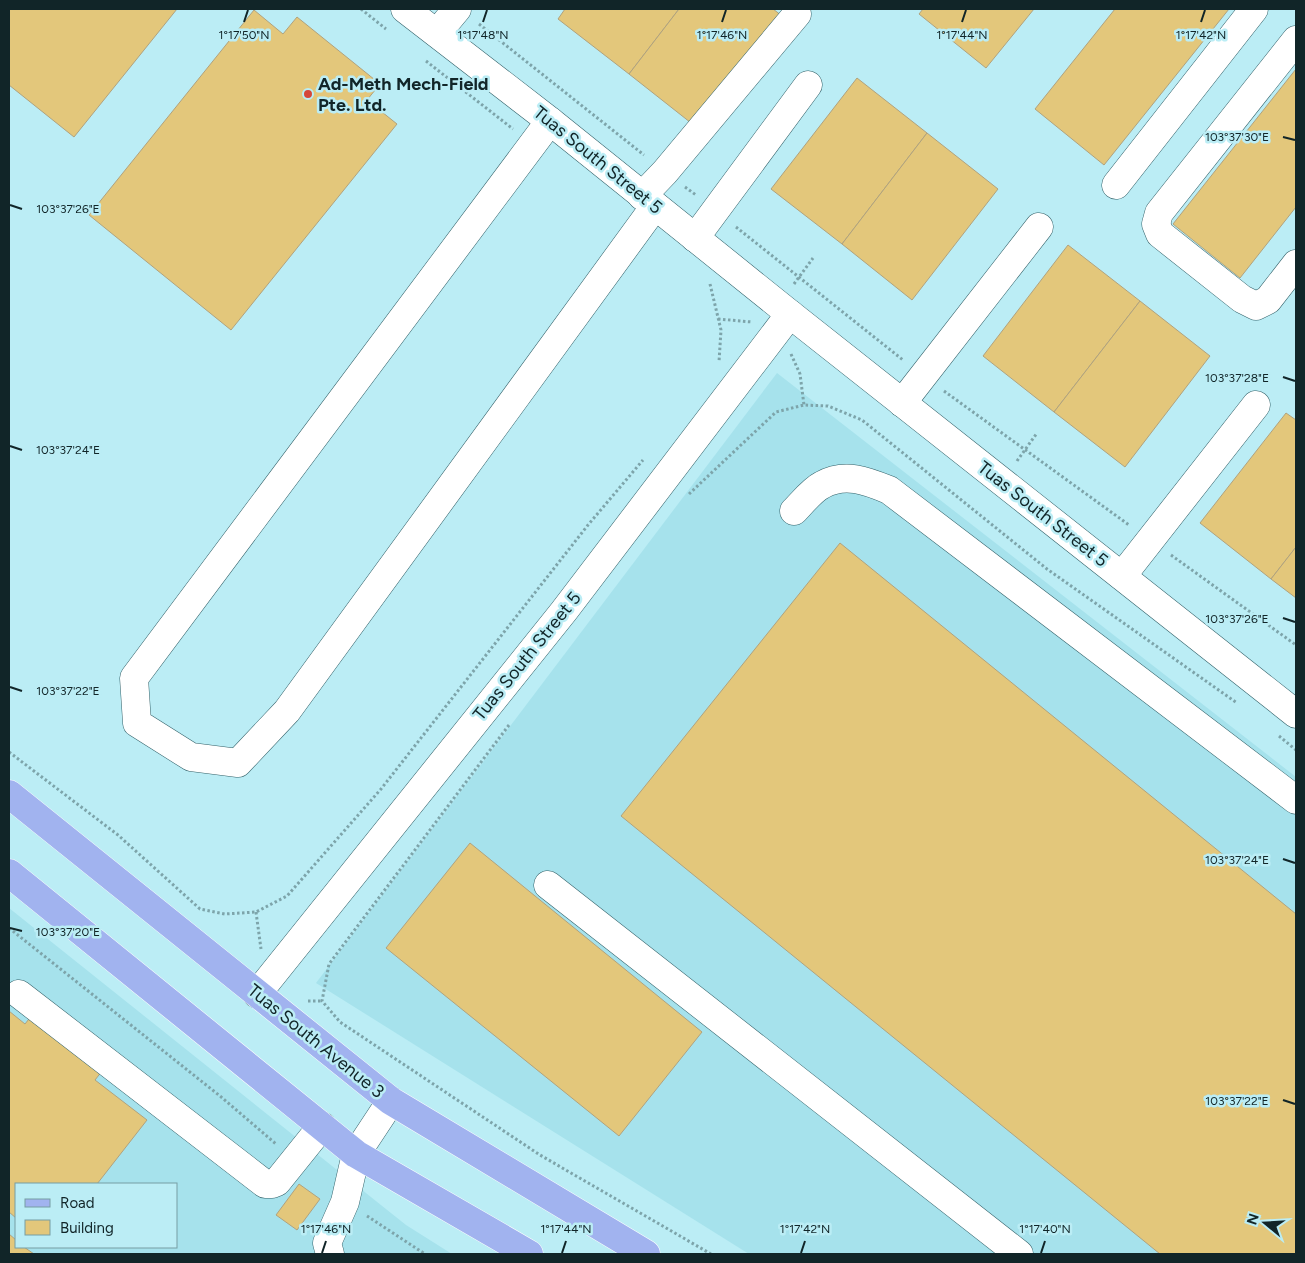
<svg xmlns="http://www.w3.org/2000/svg" width="1305" height="1263" font-family="Figtree,sans-serif">
	<style>
		.built { fill: #a6e2ec; fill-rule: evenodd }
		.building { fill: #e3c77b; stroke: #b0a27e }
		.lines { fill: none; stroke-linecap: round; stroke-linejoin: round }
		.minor-casing { stroke: #336169; stroke-width: 29 }
		.major-casing { stroke: #fff; stroke-width: 29 }
		.path { stroke: #7da4aa; stroke-width: 3; stroke-dasharray: 2.5 2.5; stroke-linecap: butt }
		.minor { stroke: #fff; stroke-width: 28 }
		.major { stroke: #a1b3ef; stroke-width: 28 }
		.ticks { fill: none; stroke: #112528; stroke-width: 2 }
		.poi-dot { fill: #d54739; stroke: #bbedf5; stroke-width: 2 }
		.labels { text-anchor: middle; stroke-width: 5; stroke-linejoin: round; paint-order: stroke }
		.poi-label { font-size: 18px; font-weight: bold; fill: #112528; stroke: #bbedf5; text-anchor: start }
		.street-label { font-size: 18px; fill: #112528; stroke: #bbedf5 }
		.ticks-label { font-size: 12px; text-anchor: middle; fill: #112528; stroke: #bbedf5; stroke-width: 5; stroke-linejoin: round; paint-order: stroke }
	</style>
	<rect width="100%" height="100%" fill="#bbedf5"/>
	<g class="built">
		<path d="M777,373l519,404v477h-547l-433,-271z"/>
		<path d="M9,908l397,317 46,29h-443zM16,1184h160v63h-160z"/>
	</g>
	<g class="building">
		<path d="M11,9h166l-103,128 -65,-52v-74z"/>
		<path d="M565,9h114l-50,65 -71,-55z"/>
		<path d="M679,9h94l13,10 -86,111 -71,-56z"/>
		<path d="M923,9h111l-48,59 -67,-54z"/>
		<path d="M1115,9h114l-125,156 -69,-56z"/>
		<path d="M254,10l29,24 14,-17 83,67 -13,16 30,24 -166,206 -142,-115z"/>
		<path d="M1296,69v138l-56,71 -67,-54z"/>
		<path d="M857,78l70,55 -85,111 -71,-55z"/>
		<path d="M927,133l71,56 -86,111 -70,-56z"/>
		<path d="M1068,245l72,56 -86,111 -71,-56z"/>
		<path d="M1140,301l70,55 -85,111 -71,-55z"/>
		<path d="M1286,413l10,7v127l-25,32 -71,-56z"/>
		<path d="M840,543l456,371v340h-136l-539,-438z"/>
		<path d="M1296,547v51l-25,-19z"/>
		<path d="M470,843l232,189 -83,104 -233,-188z"/>
		<path d="M36,1010l70,56 -11,14 52,40 -50,64h-81v34l-7,-6v-201l16,13z"/>
		<path d="M299,1184l21,15 -23,31 -21,-15z"/>
		<path d="M9,1234l7,6v7h8l10,7h-25z"/>
	</g>
	<g class="lines">
		<defs>
			<g id="minor">
				<path d="M405,9l145,112 240,193 506,400"/>
				<path d="M437,33l20,-24"/>
				<path d="M1296,40l-137,173 -3,11 4,10 82,65 14,7 12,-6 28,-36"/>
				<path d="M550,121l-416,557 3,45 54,34 47,6 49,-52 368,-505"/>
				<path d="M1116,185l138,-176"/>
				<path d="M642,196l23,-24 132,-158"/>
				<path d="M695,238l113,-153"/>
				<path d="M902,403l137,-176"/>
				<path d="M794,511c8,-8 18,-21 28,-26 23,-13 45,-4 67,5l407,310"/>
				<path d="M1122,576l134,-171"/>
				<path d="M548,885l471,369"/>
				<path d="M19,994l246,190h7l5,-2 45,-56"/>
				<path d="M257,994l307,-383 226,-297"/>
				<path d="M330,1254l-3,-11 18,-41 11,-48 35,-53"/>
			</g>
			<g id="major">
				<path d="M9,794l382,307 255,153"/>
				<path d="M9,873l347,281 173,100"/>
			</g>
		</defs>
		<use href="#minor" class="minor-casing"/>
		<use href="#major" class="major-casing"/>
		<g class="path">
			<path d="M361,9l25,20"/>
			<path d="M479,24l165,131"/>
			<path d="M426,61l87,68"/>
			<path d="M685,187l11,8"/>
			<path d="M736,227l167,133"/>
			<path d="M710,284l11,46 -2,32"/>
			<path d="M794,284l19,-26"/>
			<path d="M718,319l34,3"/>
			<path d="M791,354l9,20 4,31"/>
			<path d="M944,391l185,134"/>
			<path d="M1017,461l20,-28"/>
			<path d="M689,494l87,-82 28,-7 24,1 34,14 185,149 190,134"/>
			<path d="M1171,555l125,90"/>
			<path d="M509,725l-180,239 -7,37 18,21 200,133 171,99"/>
			<path d="M1279,736l17,14"/>
			<path d="M9,752l109,83 82,74 25,5 31,-2 31,-16 94,-107 207,-264 55,-65"/>
			<path d="M256,912l5,37"/>
			<path d="M9,928l211,168 56,48"/>
			<path d="M308,1001h14"/>
			<path d="M367,1216l58,38"/>
		</g>
		<use href="#minor" class="minor"/>
		<use href="#major" class="major"/>
	</g>
	<path class="ticks" d="M244,22l4,-12M483,22l4,-12M722,22l4,-12M962,22l4,-12M1201,22l4,-12M1283,137l12,3M10,205l12,4M1283,377l12,4M10,446l12,4M1283,618l12,4M10,687l12,4M1283,859l12,4M10,928l12,3M1283,1100l12,4M322,1253l4,-12M562,1253l4,-12M801,1253l4,-12M1041,1253l4,-12"/>
	<circle class="poi-dot" cx="308" cy="94" r="5"/>
	<g class="labels">
		<g class="poi-label">
			<text x="318" y="90">Ad-Meth Mech-Field<tspan x="318" dy="21">Pte. Ltd.</tspan></text>
		</g>
		<g class="street-label">
			<text transform="translate(598 160) rotate(39)" y="6">Tuas South Street 5</text>
			<text transform="translate(1043 514) rotate(38)" y="6">Tuas South Street 5</text>
			<text transform="translate(527 656) rotate(-51)" y="6">Tuas South Street 5</text>
			<text transform="translate(316 1041) rotate(39)" y="6">Tuas South Avenue 3</text>
		</g>
	</g>
	<g class="ticks-label">
		<text x="244" y="39">1°17'50"N</text>
		<text x="483" y="39">1°17'48"N</text>
		<text x="722" y="39">1°17'46"N</text>
		<text x="962" y="39">1°17'44"N</text>
		<text x="1201" y="39">1°17'42"N</text>
		<text x="1237" y="141">103°37'30"E</text>
		<text x="68" y="213">103°37'26"E</text>
		<text x="1237" y="382">103°37'28"E</text>
		<text x="68" y="454">103°37'24"E</text>
		<text x="1237" y="623">103°37'26"E</text>
		<text x="68" y="695">103°37'22"E</text>
		<text x="1237" y="864">103°37'24"E</text>
		<text x="68" y="936">103°37'20"E</text>
		<text x="1237" y="1105">103°37'22"E</text>
		<text x="326" y="1233">1°17'46"N</text>
		<text x="566" y="1233">1°17'44"N</text>
		<text x="805" y="1233">1°17'42"N</text>
		<text x="1045" y="1233">1°17'40"N</text>
	</g>
	<rect width="1305" height="1263" fill="none" stroke="#112528" stroke-width="20"/>
	<rect x="15" y="1183" width="162" height="65" fill="#bbedf5" stroke="#779da3"/>
	<rect x="25" y="1199" width="25" height="8" fill="#a1b3ef" stroke="#779da3"/>
	<text x="60" y="1208" font-size="15" fill="#112528">Road</text>
	<rect x="25" y="1220" width="25" height="15" fill="#e3c77b" stroke="#779da3"/>
	<text x="60" y="1233" font-size="15" fill="#112528">Building</text>
	<g transform="translate(1265 1223) rotate(288)" stroke="#bbedf5" stroke-width="4" paint-order="stroke">
	<path d="M0-4L9 19L0 12L-9 19Z" fill="#112528"/>
	<text y="-8" font-size="14" font-weight="bold" text-anchor="middle" fill="#112528">N</text>
	</g>
</svg>
